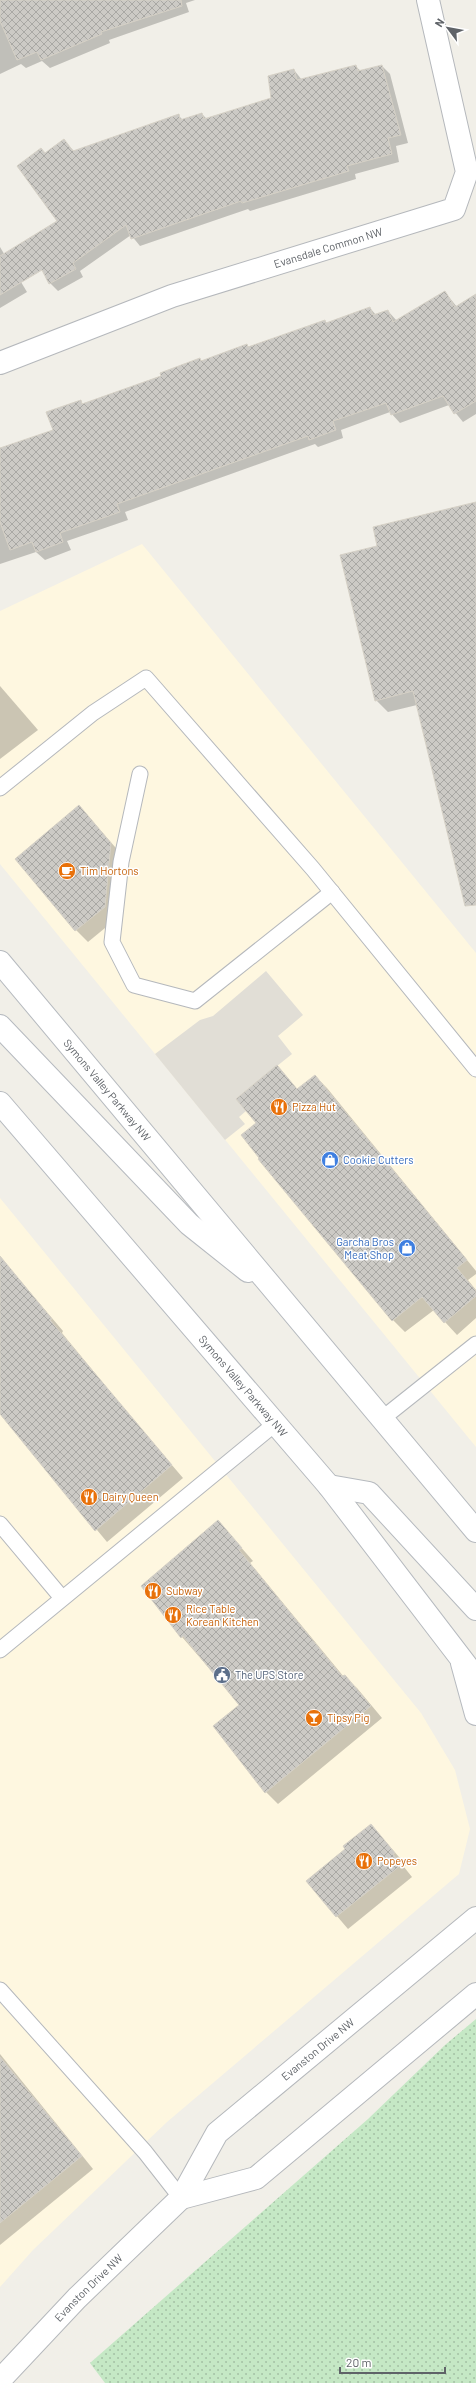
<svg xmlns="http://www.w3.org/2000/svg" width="476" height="2383" font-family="Barlow,sans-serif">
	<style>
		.commercial { fill: #fef7e0 }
		.education { fill: #e1ded6 }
		.grass { fill: url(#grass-dots) }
		.shadow { fill: #0003 }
		.building { fill: url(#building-cross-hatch); stroke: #d6d1c6 }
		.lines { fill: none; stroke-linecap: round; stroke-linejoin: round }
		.service-casing { stroke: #b5b8bc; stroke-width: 17 }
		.minor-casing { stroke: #b5b8bc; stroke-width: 24 }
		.tertiary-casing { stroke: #b5b8bc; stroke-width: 24 }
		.secondary-casing { stroke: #b6babf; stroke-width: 24 }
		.service { stroke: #fff; stroke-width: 15 }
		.minor { stroke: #fff; stroke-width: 22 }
		.tertiary { stroke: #fff; stroke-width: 22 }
		.secondary { stroke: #fff; stroke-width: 22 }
		.labels { text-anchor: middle; stroke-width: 3; stroke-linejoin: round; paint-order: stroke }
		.street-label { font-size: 11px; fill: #5f6368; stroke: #fff }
		.food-label { font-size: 11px; fill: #c56008; stroke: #fff; text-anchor: start }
		.shop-label { font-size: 11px; fill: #366cbe; stroke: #fff; text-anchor: start }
		.service-label { font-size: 11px; fill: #4e5e75; stroke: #fff; text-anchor: start }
	</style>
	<defs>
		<pattern id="grass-dots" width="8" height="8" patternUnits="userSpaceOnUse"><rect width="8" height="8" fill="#c5e8c5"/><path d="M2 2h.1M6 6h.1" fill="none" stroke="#a3c0a4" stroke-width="1.8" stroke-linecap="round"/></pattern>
		<pattern id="building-cross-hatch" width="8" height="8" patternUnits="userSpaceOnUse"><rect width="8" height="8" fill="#cccac5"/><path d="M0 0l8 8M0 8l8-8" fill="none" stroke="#a9a8a4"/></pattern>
	</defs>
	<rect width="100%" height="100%" fill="#f1efe8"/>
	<g class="commercial">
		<path d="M142,544l334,409v494l-476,-583v-253z"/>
		<path d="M0,1198l421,515 34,57 15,59 -11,45 -292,248 -134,128 -33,37z"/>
	</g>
	<path class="education" d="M266,971l37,44 -25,21 14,18 -56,45 10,12 -7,6 6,7 -20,16 -70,-86 45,-34 13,-4z"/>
	<path class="grass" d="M476,2019v364h-371l-15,-20 278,-244 77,-74z"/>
	<g class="shadow">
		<path d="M0,0h195l-9,3 3,9 -80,28 1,3 -60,25 -8,-7 -16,7 -5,-4 -21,10z"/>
		<path d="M382,66l8,8 18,69 -12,3 3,16 -44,12 1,5 -106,32 -2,-2 -108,37 -9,-11 -51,36 3,6 -25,14 -8,-8 8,-61 -12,-68 18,-13 11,11 103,-37 5,5 19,-6 5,5 65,-21 22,-28 8,10 54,-13 5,4z"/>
		<path d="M0,247l27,45 -27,16z"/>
		<path d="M445,292l12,15 19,-12v119l-13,8 -14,-17 -49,18 -10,-11 -49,18 2,8 -25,9 -3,-3 -190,68 3,8 -61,21 4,9 -26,10 -9,-8 -36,12v-115l54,-19 27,-28 2,2 164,-59 2,2 76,-26 3,3 42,-16 6,7 12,-4 9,10z"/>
		<path d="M476,503v391l-59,-189 -29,7 -12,-12 3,-154z"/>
		<path d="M0,686l38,44 -38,29z"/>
		<path d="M79,806l44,50 -7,63 -28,23 -12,-12z"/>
		<path d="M277,1067l21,23 17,-14 12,12 149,183v3l-8,6 8,10v28l-19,17 -23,-25 -29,22 -12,-12 -136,-197z"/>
		<path d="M0,1257l63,74 -1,2 68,83 53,62 -76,64 -107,-129z"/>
		<path d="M218,1521l35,40 -3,2 94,114 13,11 25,30 -104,86 -12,-12 -25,-87 -59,-68 -39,-51z"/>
		<path d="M371,1825l35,40 -2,2 8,10 -64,52 -41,-48 39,-32z"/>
		<path d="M0,2054l93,115 -93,76z"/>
	</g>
	<g class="building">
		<path d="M0,0h181l1,6 -81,26 1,2 -61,26 -4,-8 -20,8 -17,-39z"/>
		<path d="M356,65l2,6 24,-6 19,70 -13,3 4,16 -45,12 2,5 -107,32 -1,-2 -110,38 -5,-14 -53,38 3,6 -27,15 -7,-14 -42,25v-39l57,-35 -40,-55 24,-18 4,5 19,-14 9,12 106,-37 1,6 22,-7 2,6 67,-21 -3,-22 26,-7 3,11z"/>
		<path d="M445,291l10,16 21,-13v107l-22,13 -11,-18 -52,19 -5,-12 -53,18 3,9 -27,10 -1,-4 -191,68 3,8 -60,21 3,9 -27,10 -4,-10 -22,8 -10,-28v-74l53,-18 -7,-18 35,-12 1,4 79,-28 -1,-3 40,-15 1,3 46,-17 1,3 77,-27 1,3 44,-16 3,8 15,-5 5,12z"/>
		<path d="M476,502v403l-11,1 -52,-215 -38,10 -35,-146 37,-9 -4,-19z"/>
		<path d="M79,805l32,38 -6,64 -30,24 -60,-72z"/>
		<path d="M277,1065l20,24 18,-14 152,185 -10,8 19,23v5l-32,27 -22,-26 -30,24 -134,-162 1,-1 -18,-23 15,-12 -20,-24z"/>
		<path d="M0,1256l52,63 -2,1 122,145 -77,66 -95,-117z"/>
		<path d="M218,1520l24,28 -3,2 103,126 3,-1 26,31 -106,87 -52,-67 26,-21 -56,-69 -2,2 -40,-52z"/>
		<path d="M371,1824l24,29 -2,1 8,11 -65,52 -30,-36 39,-32 -2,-3z"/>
		<path d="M0,2057l82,99 -82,67z"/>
	</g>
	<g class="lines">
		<defs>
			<g id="service">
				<path d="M140,774l-19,88 -9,80 22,43 61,16 137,-109"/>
				<path d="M0,788l93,-75 53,-35 167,191 163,200"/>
				<path d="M383,1418l93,-74"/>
				<path d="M0,1524l62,74"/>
				<path d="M0,1650l276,-227"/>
				<path d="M0,1990l145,162 36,46"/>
			</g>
			<g id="minor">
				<path id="s1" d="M0,363l172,-67 282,-87 13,-37 -39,-172"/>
			</g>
			<g id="tertiary">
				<path d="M181,2198l75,-20 220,-184"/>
				<path id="s2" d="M0,2380l77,-82 104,-100 36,-65 259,-215"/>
			</g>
			<g id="secondary">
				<path id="s3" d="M0,962l476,569"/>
				<path d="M0,1026l189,198 59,47"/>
				<path id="s4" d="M0,1103l329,383 147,192"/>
				<path d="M329,1486l40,7 107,116"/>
				<path d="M462,1663l14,51"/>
			</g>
		</defs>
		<use href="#service" class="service-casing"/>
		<use href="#minor" class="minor-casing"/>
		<use href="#tertiary" class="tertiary-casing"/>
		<use href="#secondary" class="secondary-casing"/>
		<use href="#service" class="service"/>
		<use href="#minor" class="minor"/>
		<use href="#tertiary" class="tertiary"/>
		<use href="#secondary" class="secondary"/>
	</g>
	<defs>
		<symbol id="cafe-disc" viewBox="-11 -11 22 22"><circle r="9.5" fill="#e8710a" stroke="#fff"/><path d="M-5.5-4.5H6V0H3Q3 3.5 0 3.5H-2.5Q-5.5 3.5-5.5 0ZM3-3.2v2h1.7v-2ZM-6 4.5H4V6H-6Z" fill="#fff"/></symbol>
		<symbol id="restaurant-disc" viewBox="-11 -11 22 22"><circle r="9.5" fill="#e8710a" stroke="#fff"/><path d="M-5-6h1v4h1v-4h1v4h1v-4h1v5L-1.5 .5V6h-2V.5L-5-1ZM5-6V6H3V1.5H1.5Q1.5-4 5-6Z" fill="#fff"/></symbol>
		<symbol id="shop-disc" viewBox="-11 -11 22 22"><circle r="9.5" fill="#3f7fe0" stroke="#fff"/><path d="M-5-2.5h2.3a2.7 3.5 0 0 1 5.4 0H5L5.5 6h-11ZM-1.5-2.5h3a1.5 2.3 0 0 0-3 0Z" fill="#fff"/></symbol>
		<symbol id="civic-disc" viewBox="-11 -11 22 22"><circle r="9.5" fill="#5c6f8a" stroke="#fff"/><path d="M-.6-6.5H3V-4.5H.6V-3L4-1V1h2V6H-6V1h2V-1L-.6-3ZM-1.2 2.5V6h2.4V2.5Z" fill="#fff"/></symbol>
		<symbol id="bar-disc" viewBox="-11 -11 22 22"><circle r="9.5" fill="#e8710a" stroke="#fff"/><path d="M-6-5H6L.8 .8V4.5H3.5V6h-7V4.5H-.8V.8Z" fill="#fff"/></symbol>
	</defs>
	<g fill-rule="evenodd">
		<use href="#cafe-disc" x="57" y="861" width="20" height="20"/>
		<use href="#restaurant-disc" x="269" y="1097" width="20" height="20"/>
		<use href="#shop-disc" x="320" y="1150" width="20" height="20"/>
		<use href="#shop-disc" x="397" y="1238" width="20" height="20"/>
		<use href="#restaurant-disc" x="79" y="1487" width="20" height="20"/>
		<use href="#restaurant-disc" x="143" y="1581" width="20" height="20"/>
		<use href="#restaurant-disc" x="163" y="1605" width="20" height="20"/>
		<use href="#civic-disc" x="212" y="1665" width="20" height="20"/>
		<use href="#bar-disc" x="304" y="1708" width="20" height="20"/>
		<use href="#restaurant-disc" x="354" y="1851" width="20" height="20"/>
	</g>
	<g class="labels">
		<g class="street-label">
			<text dy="4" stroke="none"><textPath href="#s1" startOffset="348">Evansdale Common NW</textPath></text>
			<text dy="4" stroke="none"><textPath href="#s3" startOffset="167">Symons Valley Parkway NW</textPath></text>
			<text dy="4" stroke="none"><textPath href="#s4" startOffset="373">Symons Valley Parkway NW</textPath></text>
			<text dy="4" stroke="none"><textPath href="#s2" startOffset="462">Evanston Drive NW</textPath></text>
			<text dy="4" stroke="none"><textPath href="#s2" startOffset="128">Evanston Drive NW</textPath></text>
		</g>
		<g class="food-label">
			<text x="80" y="875">Tim Hortons</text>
			<text x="292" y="1111">Pizza Hut</text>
			<text x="102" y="1501">Dairy Queen</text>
			<text x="166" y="1595">Subway</text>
			<text x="186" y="1613">Rice Table<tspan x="186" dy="13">Korean Kitchen</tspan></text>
			<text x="327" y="1722">Tipsy Pig</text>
			<text x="377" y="1865">Popeyes</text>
		</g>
		<g class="shop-label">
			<text x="343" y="1164">Cookie Cutters</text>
			<text x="394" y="1246" text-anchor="end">Garcha Bros<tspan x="394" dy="13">Meat Shop</tspan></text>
		</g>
		<g class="service-label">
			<text x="235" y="1679">The UPS Store</text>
		</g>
	</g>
	<g transform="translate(448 28) rotate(302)" stroke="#ffffff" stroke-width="3" paint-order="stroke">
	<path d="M0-3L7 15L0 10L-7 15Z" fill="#5f6368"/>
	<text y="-6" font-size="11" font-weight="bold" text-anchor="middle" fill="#5f6368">N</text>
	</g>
	<path d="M340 2367v6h105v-6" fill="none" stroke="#5f6368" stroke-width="2"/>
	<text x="346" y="2367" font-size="12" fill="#5f6368" stroke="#ffffff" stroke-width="3" paint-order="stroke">20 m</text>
</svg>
